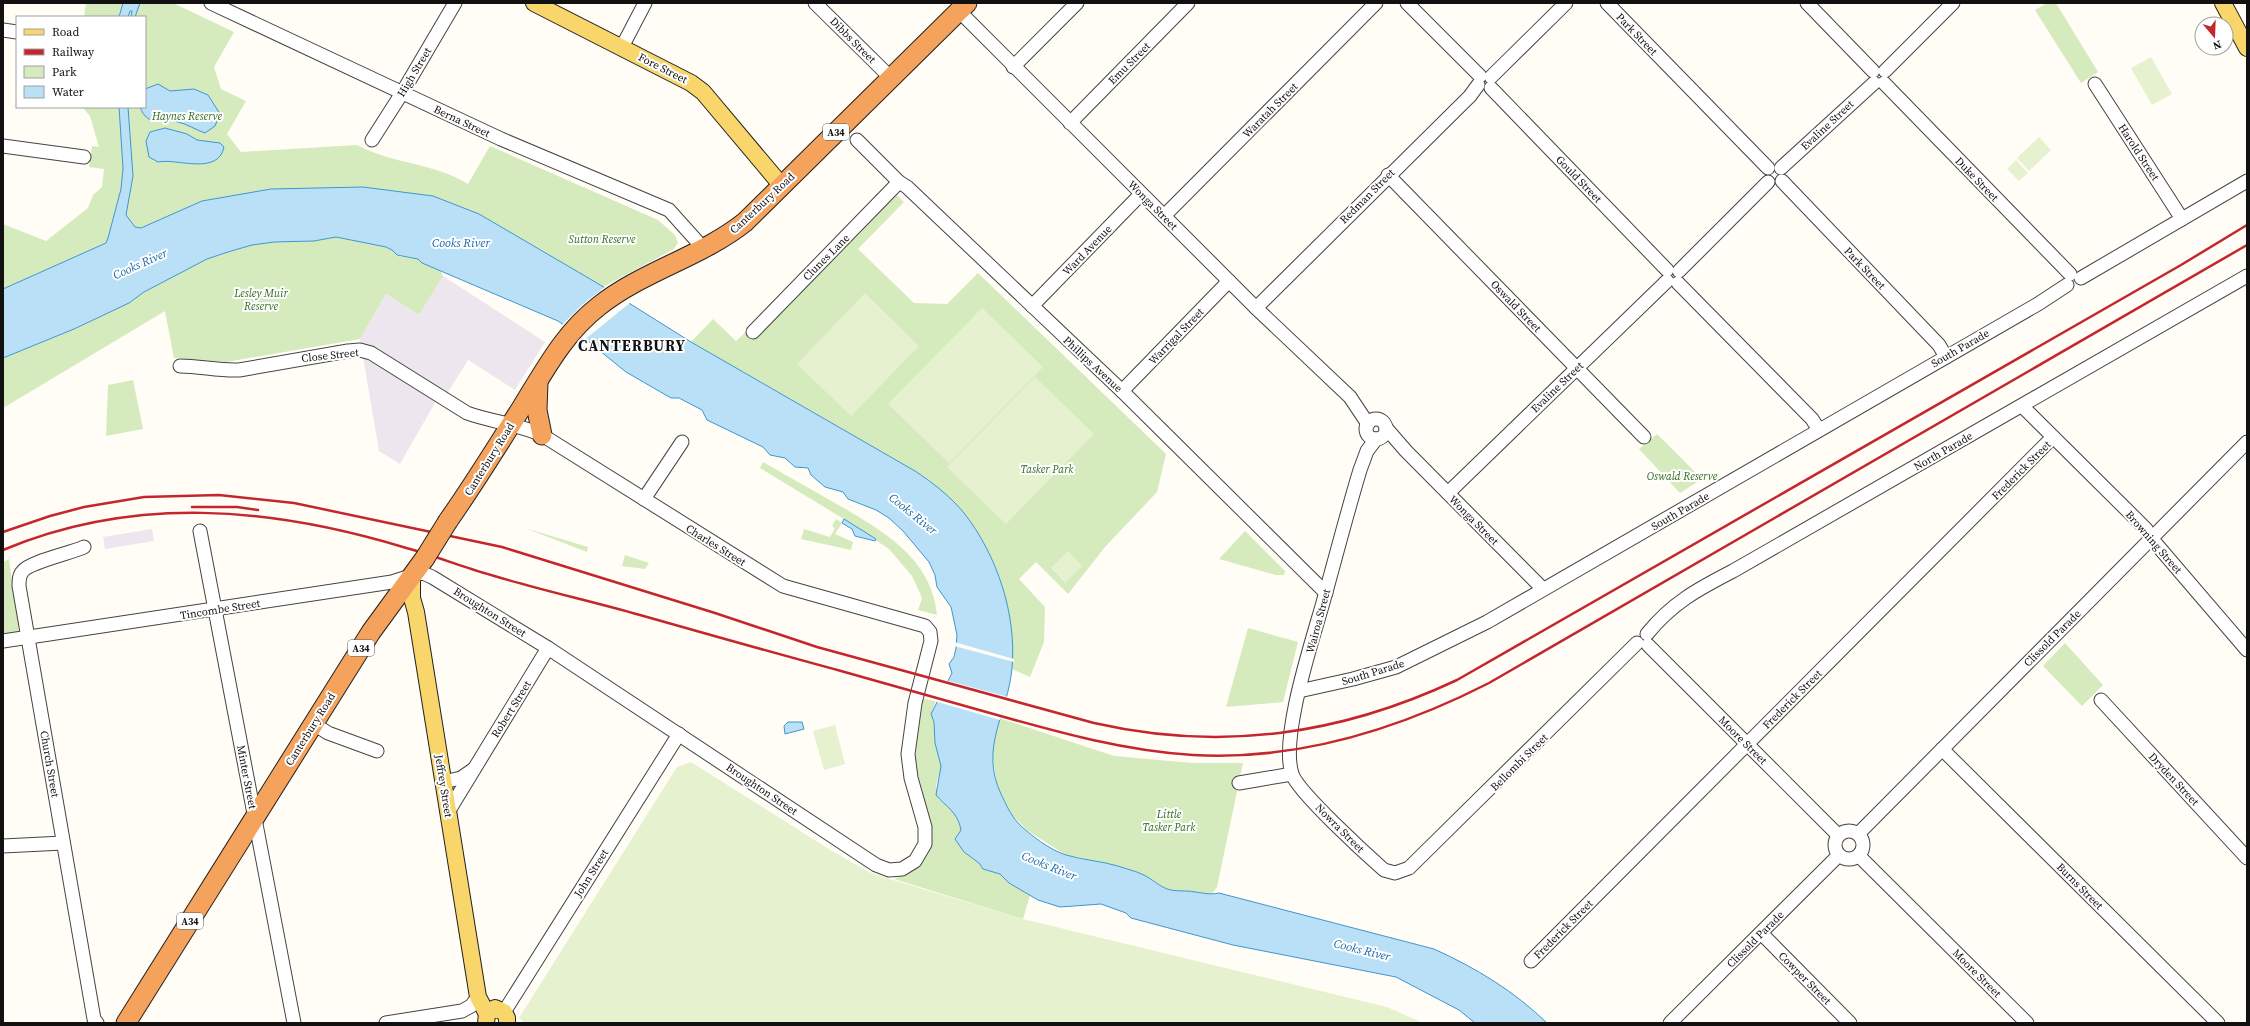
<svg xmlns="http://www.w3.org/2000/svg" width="2250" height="1026" font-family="'Source Serif 4',serif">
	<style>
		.industrial { fill: #eee6ef }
		.green { fill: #d5ebbd }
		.pitch { fill: #e6f2cf }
		.water { fill: #b9e0f7; stroke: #3f96cf }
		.pier { fill: #fffdf5 }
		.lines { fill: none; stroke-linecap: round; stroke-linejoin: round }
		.minor-casing { stroke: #444; stroke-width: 15 }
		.major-casing { stroke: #222; stroke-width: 18 }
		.highway-casing { stroke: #222; stroke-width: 21 }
		.minor { stroke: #fff; stroke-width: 13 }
		.major { stroke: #f9d66b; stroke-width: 16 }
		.highway { stroke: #f5a25d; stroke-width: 19 }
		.rail { stroke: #c4262e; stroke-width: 2.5 }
		.highway-bridge-casing { stroke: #222; stroke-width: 21; stroke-linecap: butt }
		.highway-bridge { stroke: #f5a25d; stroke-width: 19 }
		.labels { text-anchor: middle; stroke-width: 4; stroke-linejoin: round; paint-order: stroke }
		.shield { fill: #fff; stroke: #585858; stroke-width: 1 }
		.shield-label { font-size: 10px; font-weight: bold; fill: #111 }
		.street-label { font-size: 11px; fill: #111; stroke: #fff }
		.park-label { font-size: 11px; font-style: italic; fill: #2f6b1f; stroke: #fff }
		.water-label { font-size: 12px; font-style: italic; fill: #1768a6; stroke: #fff }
		.district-label { font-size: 15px; font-weight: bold; letter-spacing: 1px; fill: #111; stroke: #fff }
	</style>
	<rect width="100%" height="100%" fill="#fffdf5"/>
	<g class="industrial">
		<path d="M443,276l102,66 -30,48 -47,-30 -20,32 -12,9 -36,63 -21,-13 -19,-112 26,-45 33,21z"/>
		<path d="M152,529l2,12 -49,8 -2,-12z"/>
	</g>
	<g class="green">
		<path d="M86,3h87l61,29 -20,35 7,22 25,12 -19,33 14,18 116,-7c35,19 78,18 111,39l22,-38 168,74 17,15 3,8 -4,6 -71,38 -124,-73 -46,-18 -162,-7 -69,12 -199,88v-65l43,17 42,-33 5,-13 9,-8 2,-18 -15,-2 3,-21 7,1 -9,-31 -8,-9h63v-90h-61z"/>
		<path d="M2047,3h9l42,69 -17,11 -46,-73z"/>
		<path d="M896,194l8,8 -46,47 56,54 33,1 31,-31 188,181 -9,38 -52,55 -37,47 -32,-32 -17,17 26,28 -1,35 -14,35 -18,-8 -1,-33 -7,-43 -15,-40 -25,-40 -8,-9 -41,-33 -224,-129 22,-23 23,22z"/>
		<path d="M336,237l50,10 6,3 5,6 21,3 4,4 18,7 3,6 -24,39 -33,-21 -26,45 -134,23 -52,-4 -9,-47 -162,97v-50l71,-29 55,-26 15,-11 63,-33 45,-14 22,-3 40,-1z"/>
		<path d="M133,380l10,49 -37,7 2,-51z"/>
		<path d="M1657,434l45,45 -22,14 -41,-44z"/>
		<path d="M763,462c24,14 48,27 72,41 45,26 97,54 102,112l-19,-5 4,-11 -2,-6 -8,-17 -23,-27 -37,-25 -92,-56z"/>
		<path d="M836,519l6,4 -7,11 18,8 -2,8 -50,-11 3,-10 26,8 5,-9 -3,-2z"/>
		<path d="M525,528l63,19 -1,5z"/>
		<path d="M1245,531l40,40 -1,4h-8l-57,-16z"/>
		<path d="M625,555l24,8 -4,6 -23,-3z"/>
		<path d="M9,559l10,73 -16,3v-73z"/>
		<path d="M1248,628l50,14 -15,60 -57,5z"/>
		<path d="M2065,643l38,42 -21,21 -39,-40z"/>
		<path d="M923,699l13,2 -5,13 3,8 1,21 4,10 2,13 -5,20 5,15c11,4 18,19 20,29l-6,9 9,13 15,11 4,6 17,5 9,9 21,12 -7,24 -129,-40c65,-28 29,-61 23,-111 -4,-24 0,-46 6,-69z"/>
		<path d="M999,718l115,38 78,7h51l-26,124 -6,8 -43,-5 -25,-16 -32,-10 -45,-9 -38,-24 -17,-17 -14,-29 -5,-34z"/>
	</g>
	<g class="pitch">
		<path d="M2151,57l21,37 -20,11 -21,-37z"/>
		<path d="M2039,137l12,13 -22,21 -12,-13z"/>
		<path d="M2016,160l12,13 -9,8 -12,-12z"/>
		<path d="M865,293l54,53 -68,70 -54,-52z"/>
		<path d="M982,308l61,59 -94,96 -61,-59z"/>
		<path d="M1035,377l59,57 -88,90 -59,-57z"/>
		<path d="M1068,551l14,15 -17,17 -14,-15z"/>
		<path d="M835,725l10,39 -21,6 -11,-39z"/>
		<path d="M691,762l141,89 37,21 14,5 140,42 364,88 36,16h-901l1,-2 -4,-3 158,-251z"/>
	</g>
	<g class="water">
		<path d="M123,3h17l-5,14h-4l1,-6h-2l-2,6h-9z"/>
		<path d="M158,84l12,7 24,-2 14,6 12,19 -5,12 -10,7c-9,-3 -18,-9 -27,-11 -17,-4 -30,6 -38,-15h5v-18z"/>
		<path d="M119,107h9l5,69 -7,39 9,12 6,1 61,-27 69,-12 92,-2 70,9 46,18 118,69 94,59 224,129c18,12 35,25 49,42 33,42 53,102 48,155 -4,46 -33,79 -11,126 5,10 9,20 17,29 12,12 32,27 48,32 17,5 35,6 52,11 8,3 18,5 26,9 8,4 15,11 23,14 9,3 19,1 28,3 9,1 15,3 24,1l215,56c42,19 80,42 113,74h-72l-16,-13 -63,-33 -163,-32 -102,-27 -5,-5 -25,-9 -41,3 -22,-7 -29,-17 -9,-9 -17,-5 -4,-6 -15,-11 -9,-13 6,-9c-3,-18 -15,-23 -25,-35l5,-29 -6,-23 -1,-21 -3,-8 21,-41 -3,-9 5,-7 2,-9 1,-13 -4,-19 -2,-9 -14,-20 -2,-12 -6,-13 -26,-31 -14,-13 -13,-8 -28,-11 -5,-7 -18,-5 -14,-12 -3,-7 -13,-1 -10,-9 -15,-3 -7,-8 -56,-27 -5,-10 -23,-12h-8l-45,-26 -37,-30 -31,-21 -136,-58 -4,-4 -21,-4 -5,-5 -6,-3 -50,-10 -22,4 -40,1 -22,3 -24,7 -21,7 -63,33 -15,11 -55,26 -71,29v-69l103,-46 2,-5 13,-49 2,-21z"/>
		<path d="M165,128l22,6 10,6 23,3 4,4c-6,29 -47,11 -66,15l-9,-5 -3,-16 4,-9z"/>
		<path d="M844,519l32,20 -1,2 -20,-5 -3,-7 -10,-6z"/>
		<path d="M788,722h14l2,7 -19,5 -1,-8z"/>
	</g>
	<g class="pier">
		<path d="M606,286l25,16 -48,39 -22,-15 21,-21z"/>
		<path d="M954,642l60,17v3l-60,-16z"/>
		<path d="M945,680l63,17 -8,23 -66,-19z"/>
	</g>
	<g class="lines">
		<defs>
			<g id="minor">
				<path d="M211,3l290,136 168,71 35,39"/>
				<path d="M815,3l75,74"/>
				<path d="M1407,3l73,73"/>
				<path d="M1607,3l161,165"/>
				<path d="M1807,3l66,68"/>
				<path d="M959,11l297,297 94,89 18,27"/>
				<path d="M3,30l14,2"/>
				<path d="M622,47l23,-44"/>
				<path d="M1013,67l64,-64"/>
				<path d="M1885,71l68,-68"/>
				<path d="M1491,77l75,-74"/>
				<path d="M1884,83l186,191"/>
				<path d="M2095,84l87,135"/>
				<path d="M1491,88l176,182"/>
				<path d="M1070,123l118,-120"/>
				<path d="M372,140l30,-47 53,-90"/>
				<path d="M857,140l42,42 8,5 215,204 204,202"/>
				<path d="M3,146l81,11"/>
				<path d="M1781,168l93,-85"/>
				<path d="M1388,175l256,262"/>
				<path d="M1782,181l157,164 7,12"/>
				<path d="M1164,216l212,-213"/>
				<path d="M1679,271l89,-89"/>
				<path d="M2081,278l166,-97"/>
				<path d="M1678,283l134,136 7,11"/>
				<path d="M1032,306l109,-112"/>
				<path d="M1256,308l214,-212 8,-11"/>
				<path d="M753,332l146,-150"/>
				<path d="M1122,391l107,-110"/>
				<path d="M2022,406l124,123 5,9 96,112"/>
				<circle cx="1376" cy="429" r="10"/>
				<path d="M1386,428l20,23 137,138"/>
				<path d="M1376,439l-9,12 -7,19c-13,43 -24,86 -36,129 -11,40 -44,137 -32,175 6,18 75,81 92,96l11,3 14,-5 228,-225"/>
				<path d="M1448,493l219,-212"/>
				<path d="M644,499l38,-57"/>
				<path d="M200,531l94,492"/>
				<path d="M84,547c-13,6 -54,15 -61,24 -4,4 -4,9 -4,15l75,433 3,4"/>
				<path d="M1647,634c25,-31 51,-45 86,-63l514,-295"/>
				<path d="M3,641l389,-59 25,-8 6,-1 9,4 116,71 328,217 13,5 13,-1 13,-8 10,-17v-17l-14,-49 -3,-24 7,-51 16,-62 -1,-9 -5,-6 -142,-40 -241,-151c-24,-11 -50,-13 -75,-22l-96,-60 -11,-3 -12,1 -109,19c-20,1 -39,-4 -59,-4"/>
				<path d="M1648,645l190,190"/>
				<path d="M1299,691l54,-12 43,-12 91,-45 551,-318 29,-19"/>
				<path d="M2101,700l146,158"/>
				<path d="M314,724l14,9 49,18"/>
				<path d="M1942,749l276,274"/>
				<path d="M443,782l18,-4 13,-9"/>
				<path d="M1239,783l53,-9"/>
				<path d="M448,812l100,-164"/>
				<circle cx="1849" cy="845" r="14"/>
				<path d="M1858,834l389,-392"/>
				<path d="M3,846l60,-3"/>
				<path d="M1859,856l168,167"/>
				<path d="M1761,933l89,90"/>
				<path d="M1531,961l522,-524"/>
				<path d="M504,1012l175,-278"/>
				<path d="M386,1023l76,-12 9,-5 7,-9"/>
				<path d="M1670,1023l169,-168"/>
			</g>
			<g id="major">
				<path d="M534,3l157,80 12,9 79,94"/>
				<path d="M2223,3l24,45"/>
				<path d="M412,575v23l4,14 62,385 9,17"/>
				<path d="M486,1023l1,-9 8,-6 9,4 3,6v5"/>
			</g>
			<g id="highway">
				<path d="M538,382l-1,28 5,25"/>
				<path d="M448,521c26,-37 50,-76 74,-114 23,-37 42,-74 77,-101 44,-35 102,-49 146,-84l222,-219"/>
				<path d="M126,1023l245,-391 54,-74"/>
			</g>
		</defs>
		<use href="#minor" class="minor-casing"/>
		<use href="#major" class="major-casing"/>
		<use href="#highway" class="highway-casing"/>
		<use href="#minor" class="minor"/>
		<use href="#major" class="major"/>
		<use href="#highway" class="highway"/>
		<g class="rail">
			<path d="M192,507h45l21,3"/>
			<path d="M3,532l47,-16 34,-9 60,-10 75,-2 75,8 208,44 213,66 102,34 277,76c127,29 246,12 363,-43l724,-415 66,-40"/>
			<path d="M3,550c131,-55 267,-43 400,-3 30,8 59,20 88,28 49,15 100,26 149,40 67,19 134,38 201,56 52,15 104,29 156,44 64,18 129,36 196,40 105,6 204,-25 296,-72l758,-438"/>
		</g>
		<defs>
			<path id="highway-bridge" d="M425,558l23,-37"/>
		</defs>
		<use href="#highway-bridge" class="highway-bridge-casing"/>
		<use href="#highway-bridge" class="highway-bridge"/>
	</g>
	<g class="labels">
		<g class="shield">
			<rect x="823" y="124" width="26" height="16" rx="3"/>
			<rect x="348" y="640" width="26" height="16" rx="3"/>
			<rect x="177" y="913" width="26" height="16" rx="3"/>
		</g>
		<g class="shield-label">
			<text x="836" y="136">A34</text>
			<text x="361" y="652">A34</text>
			<text x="190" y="925">A34</text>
		</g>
		<g class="street-label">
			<text transform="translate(1637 34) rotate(46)" y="4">Park Street</text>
			<text transform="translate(853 40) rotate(45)" y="4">Dibbs Street</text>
			<text transform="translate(1129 63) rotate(-45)" y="4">Emu Street</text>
			<text transform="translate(663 68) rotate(27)" y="4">Fore Street</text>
			<text transform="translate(414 72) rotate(-59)" y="4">High Street</text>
			<text transform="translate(1270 110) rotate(-45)" y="4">Waratah Street</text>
			<text transform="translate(462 121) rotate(25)" y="4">Berna Street</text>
			<text transform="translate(1827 125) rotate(-43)" y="4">Evaline Street</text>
			<text transform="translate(2139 152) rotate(57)" y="4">Harold Street</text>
			<text transform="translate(1579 179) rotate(46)" y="4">Gould Street</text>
			<text transform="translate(1977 179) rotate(46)" y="4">Duke Street</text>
			<text transform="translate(1367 196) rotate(-45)" y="4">Redman Street</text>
			<text transform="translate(762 203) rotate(-43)" y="4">Canterbury Road</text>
			<text transform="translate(1153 205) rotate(45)" y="4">Wonga Street</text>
			<text transform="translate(1087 250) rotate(-46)" y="4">Ward Avenue</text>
			<text transform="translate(826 257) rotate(-45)" y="4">Clunes Lane</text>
			<text transform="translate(1865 268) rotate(46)" y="4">Park Street</text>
			<text transform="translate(1516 306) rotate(46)" y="4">Oswald Street</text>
			<text transform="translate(1176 336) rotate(-46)" y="4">Warrigal Street</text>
			<text transform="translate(1960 348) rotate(-30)" y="4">South Parade</text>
			<text transform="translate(330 355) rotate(-6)" y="4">Close Street</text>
			<text transform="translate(1093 364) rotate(43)" y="4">Phillips Avenue</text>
			<text transform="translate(1557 387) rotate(-44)" y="4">Evaline Street</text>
			<text transform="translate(1943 451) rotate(-30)" y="4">North Parade</text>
			<text transform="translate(489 459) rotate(-58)" y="4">Canterbury Road</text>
			<text transform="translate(2021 470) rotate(-45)" y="4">Frederick Street</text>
			<text transform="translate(1680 511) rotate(-30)" y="4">South Parade</text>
			<text transform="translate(1474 520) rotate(45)" y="4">Wonga Street</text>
			<text transform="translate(2154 542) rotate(49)" y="4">Browning Street</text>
			<text transform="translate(716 545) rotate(32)" y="4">Charles Street</text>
			<text transform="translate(220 609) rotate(-9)" y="4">Tincombe Street</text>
			<text transform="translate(490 612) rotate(32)" y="4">Broughton Street</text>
			<text transform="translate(1318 621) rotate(-75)" y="4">Wairoa Street</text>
			<text transform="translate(2052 638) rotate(-45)" y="4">Clissold Parade</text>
			<text transform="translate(1373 672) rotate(-17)" y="4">South Parade</text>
			<text transform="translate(1792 699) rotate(-45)" y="4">Frederick Street</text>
			<text transform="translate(511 709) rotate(-58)" y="4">Robert Street</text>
			<text transform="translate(310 729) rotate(-58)" y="4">Canterbury Road</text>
			<text transform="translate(1743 740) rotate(45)" y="4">Moore Street</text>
			<text transform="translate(1519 762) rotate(-45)" y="4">Bellombi Street</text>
			<text transform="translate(50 764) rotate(80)" y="4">Church Street</text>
			<text transform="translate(247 777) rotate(79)" y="4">Minter Street</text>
			<text transform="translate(2174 779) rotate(47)" y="4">Dryden Street</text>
			<text transform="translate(444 786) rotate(81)" y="4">Jeffrey Street</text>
			<text transform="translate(762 789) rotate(34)" y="4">Broughton Street</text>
			<text transform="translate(1340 828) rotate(45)" y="4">Nowra Street</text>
			<text transform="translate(591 873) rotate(-58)" y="4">John Street</text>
			<text transform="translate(2080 886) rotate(45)" y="4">Burns Street</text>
			<text transform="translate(1563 929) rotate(-45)" y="4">Frederick Street</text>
			<text transform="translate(1755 939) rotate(-45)" y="4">Clissold Parade</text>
			<text transform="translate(1977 973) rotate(45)" y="4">Moore Street</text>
			<text transform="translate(1805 978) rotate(45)" y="4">Cowper Street</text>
		</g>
		<g class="park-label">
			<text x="187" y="120">Haynes Reserve</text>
			<text x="602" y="243">Sutton Reserve</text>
			<text x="261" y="297">Lesley Muir<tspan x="261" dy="13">Reserve</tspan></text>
			<text x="1047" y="473">Tasker Park</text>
			<text x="1682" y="480">Oswald Reserve</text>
			<text x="1169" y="818">Little<tspan x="1169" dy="13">Tasker Park</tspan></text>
		</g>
		<g class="water-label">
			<text x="461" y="247">Cooks River</text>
			<text transform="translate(140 264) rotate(-24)" y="4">Cooks River</text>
			<text transform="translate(913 514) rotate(39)" y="4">Cooks River</text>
			<text transform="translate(1049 866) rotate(22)" y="4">Cooks River</text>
			<text transform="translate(1362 950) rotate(14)" y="4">Cooks River</text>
		</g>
		<g class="district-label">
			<text x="632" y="351">CANTERBURY</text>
		</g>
	</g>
	<rect width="2250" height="1026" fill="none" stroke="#111111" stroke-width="8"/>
	<rect x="16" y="16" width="130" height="92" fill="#ffffff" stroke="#a0a0a0"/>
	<rect x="24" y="29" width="20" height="6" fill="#f9d66b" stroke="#a0a0a0"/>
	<text x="52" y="36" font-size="12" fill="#111111">Road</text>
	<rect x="24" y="49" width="20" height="6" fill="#c4262e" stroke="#a0a0a0"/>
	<text x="52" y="56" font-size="12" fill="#111111">Railway</text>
	<rect x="24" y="66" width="20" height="12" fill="#d5ebbd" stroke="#a0a0a0"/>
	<text x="52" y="76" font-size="12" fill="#111111">Park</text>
	<rect x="24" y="86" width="20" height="12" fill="#b9e0f7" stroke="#a0a0a0"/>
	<text x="52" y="96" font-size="12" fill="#111111">Water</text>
	<g transform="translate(2214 36) rotate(161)"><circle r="19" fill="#ffffff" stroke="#a0a0a0"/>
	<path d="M0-3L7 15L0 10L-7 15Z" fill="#c4262e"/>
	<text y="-6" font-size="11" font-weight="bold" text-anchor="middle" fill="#111111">N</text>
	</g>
</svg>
